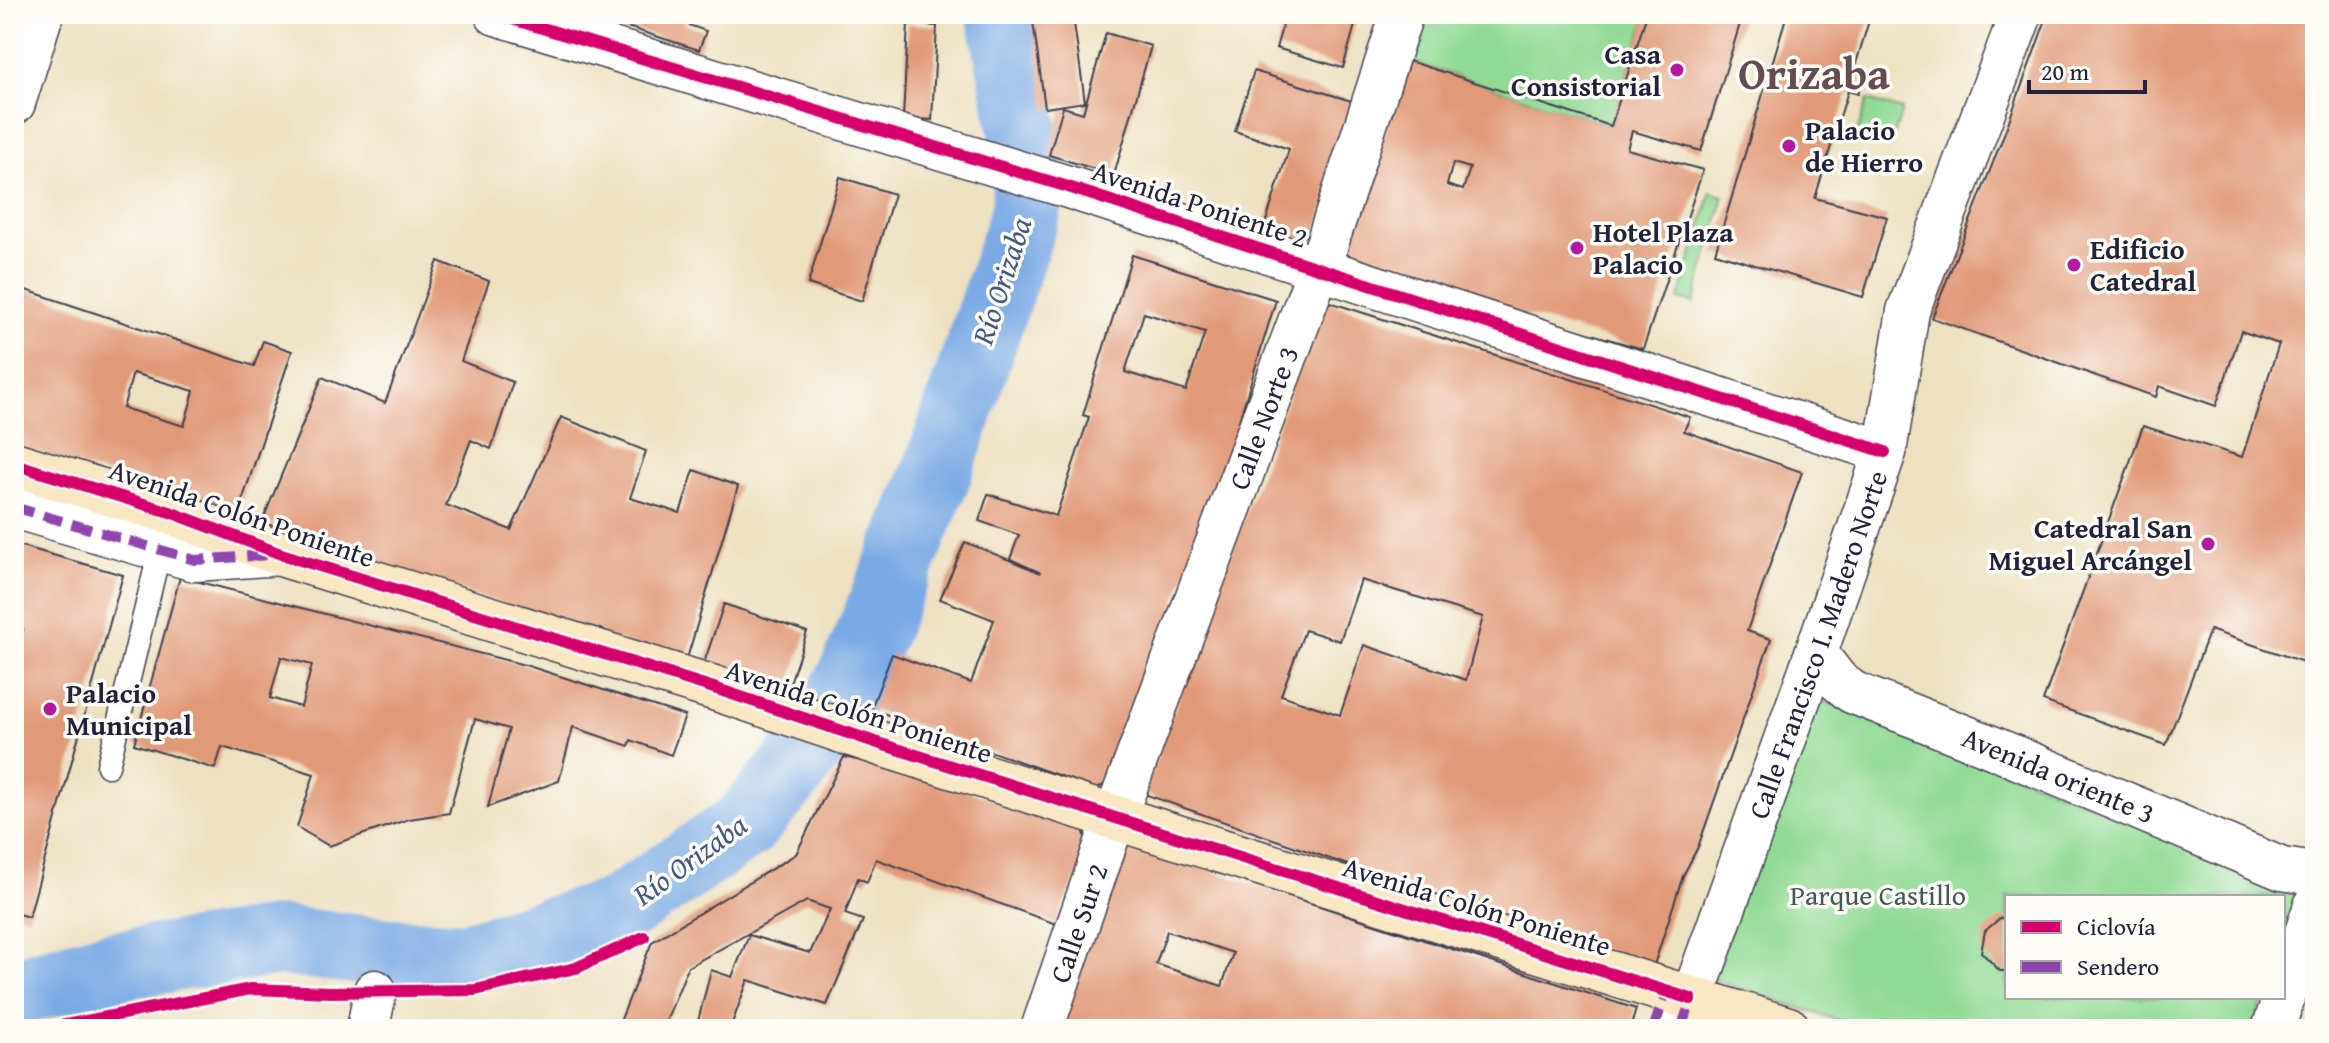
<svg xmlns="http://www.w3.org/2000/svg" width="2329" height="1043" font-family="'Gentium Book Plus',serif">
	<style>
		.green { fill: #91da95; stroke: #5a7e68; stroke-width: 2 }
		.lines { fill: none; stroke-linecap: round; stroke-linejoin: round }
		.river { stroke: #7aaae5; stroke-width: 70 }
		.building { fill: #e19a78; fill-rule: evenodd }
		.lane-casing { stroke: #403f4f; stroke-width: 25 }
		.street-casing { stroke: #403f4f; stroke-width: 45 }
		.secondary-casing { stroke: #403f4f; stroke-width: 47 }
		.lane { stroke: #fff; stroke-width: 22 }
		.street { stroke: #fff; stroke-width: 42 }
		.secondary { stroke: #f9e7c3; stroke-width: 44 }
		.quiet { stroke: #8e44ad; stroke-width: 10; stroke-dasharray: 20 10; stroke-linecap: butt }
		.cycleway-casing { stroke: #fdfcf7; stroke-width: 17 }
		.cycleway { stroke: #d6006c; stroke-width: 12 }
		.poi-dot { fill: #b5179e; stroke: #fdfcf7; stroke-width: 3 }
		.labels { text-anchor: middle; stroke-width: 7; stroke-linejoin: round; paint-order: stroke }
		.poi-label { font-size: 28px; font-weight: bold; fill: #22223b; stroke: #fdfcf7; text-anchor: start }
		.street-label { font-size: 28px; fill: #22223b; stroke: #fdfcf7 }
		.park-label { font-size: 28px; fill: #435956; stroke: #fdfcf7 }
		.water-label { font-size: 30px; font-style: italic; fill: #45587f; stroke: #fdfcf7 }
		.town-label { font-size: 44px; font-weight: bold; fill: #654c50; stroke: #fdfcf7 }
	</style>
	<rect width="100%" height="100%" fill="#fdfcf7"/>
	<filter id="ink" filterUnits="userSpaceOnUse"><feTurbulence type="fractalNoise" baseFrequency=".0125" numOctaves="2"/><feDisplacementMap in="SourceGraphic" scale="16" xChannelSelector="R" yChannelSelector="G"/><feConvolveMatrix kernelMatrix="1 2 1 2 8 2 1 2 1" color-interpolation-filters="sRGB"/></filter>
	<filter id="wash" filterUnits="userSpaceOnUse"><feTurbulence type="fractalNoise" baseFrequency=".006" numOctaves="4" result="noise"/><feDisplacementMap in="SourceGraphic" scale="32" xChannelSelector="R" yChannelSelector="G"/><feGaussianBlur stdDeviation="1.8" result="paint"/><feColorMatrix in="noise" values="0 0 0 0 0 0 0 0 0 0 0 0 0 0 0 0 0 1.4 0 .05"/><feComposite in="paint" operator="in"/></filter>
	<g filter="url(#wash)">
		<rect width="100%" height="100%" fill="#ede1c1"/>
		<g class="green">
			<path d="M1424,14h223l-36,112 -202,-65z"/>
			<path d="M1868,100l34,10 -8,25 -15,7 -23,-7z"/>
			<path d="M1711,192l13,4 -30,107 -15,-4z"/>
			<path d="M1807,695l493,189 -17,53v-40h-276v100h257l-11,32h-388l-151,-49z"/>
		</g>
		<g class="lines">
			<path class="river" d="M14,992l91,-25 176,-26 110,12 75,4 151,-45 127,-86 49,-56 36,-51 25,-45 83,-201 90,-265 -1,-66 -24,-128"/>
		</g>
		<g id="blocks">
			<g class="building">
				<path d="M587,14h99l-3,9 23,8 -7,19z"/>
				<path d="M1032,14l41,2 12,86 -40,6z"/>
				<path d="M1286,14h72l-15,54 -67,-20z"/>
				<path d="M1647,14h96l-42,137 -69,-20 -5,18 76,21 -60,179 -183,-53 -110,-36 -5,-10 64,-189 202,65zM1453,163l17,5 -7,22 -16,-5z"/>
				<path d="M1787,14h84l-17,56 10,3 -6,21 -10,-3 -33,107 72,19 -24,80 -148,-44z"/>
				<path d="M2048,14h267v652l-105,-36 -44,115 -123,-44 100,-275 99,31 37,-113 -38,-13 -25,75 -57,-20 -3,11 -224,-79 71,-181z"/>
				<path d="M908,24l29,2 -5,94 -29,-2z"/>
				<path d="M1106,33l45,13 -37,129 -65,-20 14,-48 20,6z"/>
				<path d="M1254,71l104,32 -50,155 -49,-15 30,-94 -54,-18z"/>
				<path d="M840,177l54,17 -32,107 -54,-17z"/>
				<path d="M1132,255l144,45 -49,160 -116,320 -14,9 -226,-80 21,-55 79,29 23,-63 -54,-21 25,-57 76,31 -31,-14 9,-24 -40,-14 9,-27 68,22 33,-99 -6,-2zM1144,313l61,19 -19,59 -61,-19z"/>
				<path d="M438,261l51,20 -28,80 52,21 -22,67 -20,-9 -25,65 65,25 50,-113 85,34 -16,47 50,15 14,-43 44,16 -52,176 -299,-95 -125,-45 60,-145 63,26z"/>
				<path d="M14,286l240,80 9,-25 29,10 -55,165 -223,-71zM133,373l61,18 -10,35 -61,-18z"/>
				<path d="M1323,300l367,117 -6,14 118,41 -55,159 24,8 -73,208 -15,29 -29,89 -269,-87 -241,-84zM1361,580l122,37 -17,63 -102,-35 -24,70 -59,-20 24,-65 35,11z"/>
				<path d="M14,544l109,31 -94,342 -15,-4v-253l9,-31 -9,-3z"/>
				<path d="M180,577l345,88 160,51 -14,39 -40,-15 -2,6 -56,-19 -14,54 -71,26 21,-78 -34,-10 -26,94 -40,6 -80,27 -32,-19 17,-53 -92,-27 -7,22 -81,-25zM281,657l31,8 -11,42 -31,-9z"/>
				<path d="M724,604l83,28 -21,63 -83,-29z"/>
				<path d="M844,757l64,15 175,57 6,20 -33,75 -180,-65 -9,23 -9,-4 -13,36 18,6 -36,85 -79,-25 -18,49h-34l15,-59 21,7 17,-42 61,18 20,-44 -23,-8 -119,66 -25,62h-46l35,-87 144,-88z"/>
				<path d="M1120,841l516,168 -6,20h-569zM1167,931l66,22 -11,33 -66,-22z"/>
				<path d="M2000,918l7,1v52h-7l-19,-19 4,-21z"/>
			</g>
		</g>
	</g>
	<g filter="url(#ink)">
		<use href="#blocks" fill-opacity="0" stroke="#403f4f" stroke-width="2"/>
		<g class="lines">
			<defs>
				<path id="lane" d="M108,766l54,-225"/>
				<g id="street">
					<path d="M496,14l569,172 820,266"/>
					<path d="M14,103l28,-89"/>
					<path d="M14,507l181,53 86,-6"/>
					<path id="s1" d="M1816,653l20,26 16,13 130,51 300,126 33,5"/>
					<path d="M368,1029l7,-38"/>
					<path id="s2" d="M1042,1029l73,-212 204,-549 83,-254"/>
					<path id="s3" d="M1681,1029l135,-376 69,-201 23,-141 113,-297"/>
					<path d="M2273,1029l42,-123"/>
				</g>
				<path id="secondary" d="M14,464l156,48 111,42 433,134 167,56 907,285"/>
			</defs>
			<use href="#lane" class="lane-casing"/>
			<use href="#street" class="street-casing"/>
			<use href="#secondary" class="secondary-casing"/>
			<use href="#lane" class="lane"/>
			<use href="#street" class="street"/>
			<use href="#secondary" class="secondary"/>
			<g class="quiet">
				<path d="M14,507l181,53 75,-5"/>
				<path d="M1653,1029l13,-38"/>
				<path d="M1681,1029l10,-30"/>
			</g>
			<defs>
				<g id="cycleway">
					<path d="M496,14l569,172 820,266"/>
					<path d="M14,464l156,48 111,42 433,134 167,56 810,255"/>
					<path d="M45,1029l206,-40 79,3 145,-2 101,-22 68,-31"/>
				</g>
			</defs>
			<use href="#cycleway" class="cycleway-casing"/>
			<use href="#cycleway" class="cycleway"/>
		</g>
	</g>
	<g class="poi-dot">
		<circle cx="1677" cy="70" r="8"/>
		<circle cx="1789" cy="146" r="8"/>
		<circle cx="1577" cy="248" r="8"/>
		<circle cx="2074" cy="265" r="8"/>
		<circle cx="2208" cy="544" r="8"/>
		<circle cx="50" cy="709" r="8"/>
	</g>
	<g class="labels">
		<g class="poi-label">
			<text x="1661" y="64" text-anchor="end">Casa<tspan x="1661" dy="32">Consistorial</tspan></text>
			<text x="1805" y="140">Palacio<tspan x="1805" dy="32">de Hierro</tspan></text>
			<text x="1593" y="242">Hotel Plaza<tspan x="1593" dy="32">Palacio</tspan></text>
			<text x="2090" y="259">Edificio<tspan x="2090" dy="32">Catedral</tspan></text>
			<text x="2192" y="538" text-anchor="end">Catedral San<tspan x="2192" dy="32">Miguel Arcángel</tspan></text>
			<text x="66" y="703">Palacio<tspan x="66" dy="32">Municipal</tspan></text>
		</g>
		<g class="street-label">
			<text transform="translate(1200 204) rotate(18)" y="10">Avenida Poniente 2</text>
			<text dy="10" stroke="none"><textPath href="#s2" startOffset="650">Calle Norte 3</textPath></text>
			<text transform="translate(242 513) rotate(19)" y="10">Avenida Colón Poniente</text>
			<text dy="10" stroke="none"><textPath href="#s3" startOffset="408">Calle Francisco I. Madero Norte</textPath></text>
			<text transform="translate(859 711) rotate(18)" y="10">Avenida Colón Poniente</text>
			<text dy="10" stroke="none"><textPath href="#s1" startOffset="276">Avenida oriente 3</textPath></text>
			<text transform="translate(1477 906) rotate(17)" y="10">Avenida Colón Poniente</text>
			<text dy="10" stroke="none"><textPath href="#s2" startOffset="112">Calle Sur 2</textPath></text>
		</g>
		<g class="park-label">
			<text x="1878" y="905">Parque Castillo</text>
		</g>
		<g class="water-label">
			<text transform="translate(1002 281) rotate(-72)" y="10">Río Orizaba</text>
			<text transform="translate(690 860) rotate(-36)" y="10">Río Orizaba</text>
		</g>
		<g class="town-label">
			<text x="1814" y="89">Orizaba</text>
		</g>
	</g>
	<rect width="2329" height="1043" fill="none" stroke="#fdfcf7" stroke-width="48"/>
	<rect x="2005" y="895" width="280" height="104" fill="#fdfcf7" stroke="#a5a5ac" stroke-width="2"/>
	<rect x="2021" y="921" width="40" height="12" fill="#d6006c" stroke="#a5a5ac" stroke-width="2"/>
	<text x="2077" y="935" font-size="24" fill="#22223b">Ciclovía</text>
	<rect x="2021" y="961" width="40" height="12" fill="#8e44ad" stroke="#a5a5ac" stroke-width="2"/>
	<text x="2077" y="975" font-size="24" fill="#22223b">Sendero</text>
	<path d="M2029 80v12h116v-12" fill="none" stroke="#22223b" stroke-width="4"/>
	<text x="2041" y="80" font-size="24" fill="#22223b" stroke="#fdfcf7" stroke-width="6" paint-order="stroke">20 m</text>
</svg>
